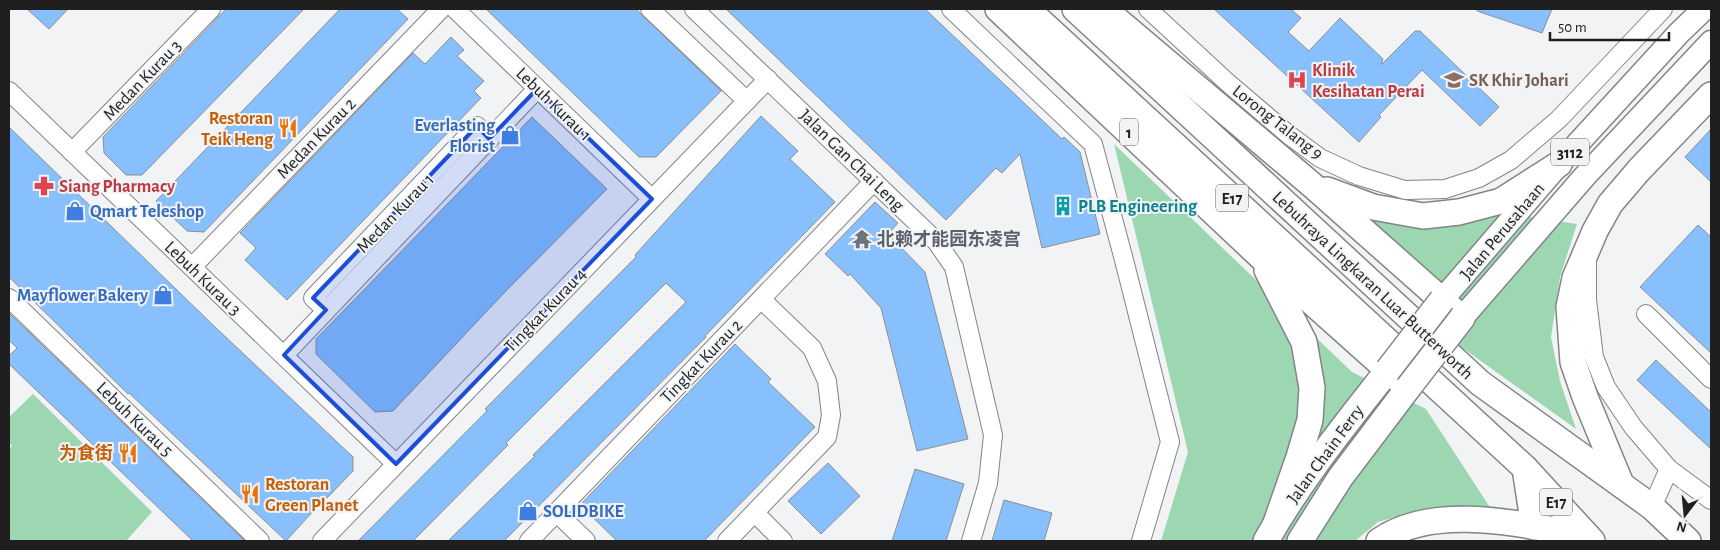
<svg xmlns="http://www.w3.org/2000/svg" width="1720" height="550" font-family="'Alegreya Sans','Noto Sans SC',sans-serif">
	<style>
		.green { fill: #9dd7b1 }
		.building { fill: #88c0fd; stroke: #8d8f91 }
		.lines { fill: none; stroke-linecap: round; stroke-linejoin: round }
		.minor-casing { stroke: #828486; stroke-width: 20 }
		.major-casing { stroke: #828486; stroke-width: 25 }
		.highway-casing { stroke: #828486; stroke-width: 28 }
		.minor { stroke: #fff; stroke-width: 18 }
		.major { stroke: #fff; stroke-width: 22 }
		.highway { stroke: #fff; stroke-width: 25 }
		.highway-bridge-casing { stroke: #828486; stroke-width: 28; stroke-linecap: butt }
		.highway-bridge { stroke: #fff; stroke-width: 25 }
		.marked { fill: #1d4ed8; fill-opacity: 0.2; stroke: #1d4ed8; stroke-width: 4; stroke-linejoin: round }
		.labels { text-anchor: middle; stroke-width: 4; stroke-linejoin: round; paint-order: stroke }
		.shield { fill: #f1f3f5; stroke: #5e5f60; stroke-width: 1 }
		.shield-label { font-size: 16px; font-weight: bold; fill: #1f1f20 }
		.health-label { font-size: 18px; font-weight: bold; fill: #be3a42; stroke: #f1f3f5; text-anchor: start }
		.street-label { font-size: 18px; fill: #1f1f20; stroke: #f1f3f5 }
		.education-label { font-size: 18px; font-weight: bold; fill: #785e54; stroke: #f1f3f5; text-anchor: start }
		.food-label { font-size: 18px; font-weight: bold; fill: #c56008; stroke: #f1f3f5; text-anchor: end }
		.shop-label { font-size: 18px; font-weight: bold; fill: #366cbe; stroke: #f1f3f5; text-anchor: end }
		.culture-label { font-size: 18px; font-weight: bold; fill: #0d838f; stroke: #f1f3f5; text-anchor: start }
		.worship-label { font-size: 18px; font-weight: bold; fill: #5b616d; stroke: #f1f3f5; text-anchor: start }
	</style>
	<rect width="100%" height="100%" fill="#f1f3f5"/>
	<g class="green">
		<path d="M1114,144l238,228 74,37 67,103 -66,-4 -49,14 -23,19h-194l27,-89z"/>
		<path d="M1497,212l80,12 -17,53 -9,60 9,44 16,48 -126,-90 19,-17 -111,-105 41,8 64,-5z"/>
		<path d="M33,394l119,118 -26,29h-117v-92l3,-3 -3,-4v-25z"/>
	</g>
	<g class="building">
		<path d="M27,9h41l-19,20z"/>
		<path d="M226,9h78l-162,166h-16l-22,-22 -1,-16z"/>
		<path d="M340,9h57l11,10 -204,213 -17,-1 -31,-30z"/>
		<path d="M486,9h150l85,82 -65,66h-17z"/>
		<path d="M726,9h199l137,130 2,-2 16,15 20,82 -58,14 -22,-94 -18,19 -6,-5 -50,52z"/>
		<path d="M1214,9h77l10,9 -13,14 21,19 31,-33 43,41 -2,6 34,-34h5l79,76 -19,19 -58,-56 -43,45 2,2 -22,25z"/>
		<path d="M1478,9h74l-10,24 -65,-22z"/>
		<path d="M451,37l13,13 -7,6 27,25 -10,10 7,7 -194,202 -42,-40 11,-12 -16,-15 173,-180 12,11z"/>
		<path d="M761,116l37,35 -8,8 45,43 -130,134 1,1 -202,204h-56l87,-85 -2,-1 153,-153 -20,-19 -160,160 2,2 -95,96h-55l129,-130 -2,-2 151,-152 -1,-2z"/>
		<path d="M532,117l75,72 -104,105 -110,117 -18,1 -59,-58v-15z"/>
		<path d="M9,127l205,199 139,131v14l-26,27 -1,-1 -40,44 -157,-148 -1,1 -119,-117z"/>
		<path d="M1711,129v53l-26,-25z"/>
		<path d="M875,202l23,21 -10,11 37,38 43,167 -51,12 -36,-143 -31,-34 -2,2 -23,-22z"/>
		<path d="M1698,225l13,12v116l-71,-66z"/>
		<path d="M9,313l236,228h-52l-184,-177v-8l8,-8 -8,-8z"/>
		<path d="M735,344l36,35 -3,3 47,45 -111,114h-87l-37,-36z"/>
		<path d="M1656,360l55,52v37l-74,-69z"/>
		<path d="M828,463l32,33 -39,38 -33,-33z"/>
		<path d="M915,469l49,15 -18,57h-54z"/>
		<path d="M1004,500l48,13 -8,28h-52z"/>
	</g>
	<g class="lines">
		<defs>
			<g id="minor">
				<path d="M455,9l197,190"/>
				<path d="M650,9l97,92"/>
				<path d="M694,9l242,232 18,26 39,168 -5,48 -17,58"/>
				<path d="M951,9l142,135 31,116 46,182 -29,99"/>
				<path d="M1148,9l79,73 62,53 31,23 39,18 46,14 40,-1 34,-11 32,-18 48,-41 104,-110"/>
				<path d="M9,91l387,373"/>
				<path d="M72,152l139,-143"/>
				<path d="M1587,262v38l7,57 12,30 27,40 36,42 42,31"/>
				<path d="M192,267l249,-258"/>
				<path d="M9,298l251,243"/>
				<path d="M326,310l-13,-12 164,-172 12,13"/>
				<path d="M1646,314l65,65"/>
				<path d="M284,355l253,-266"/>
				<path d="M1652,507l17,-38"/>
				<path d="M557,513l29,28"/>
				<path d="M755,513l28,28"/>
				<path d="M322,541l446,-462"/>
				<path d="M529,541l345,-360"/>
				<path d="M727,541l100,-104 4,-22 -4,-34 -15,-33 -51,-49"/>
			</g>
			<g id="major">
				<path d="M1442,300l117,-136 120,-131 25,-24"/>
				<path d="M1462,318l123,-142 126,-134"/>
			</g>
			<g id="highway">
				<path d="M998,9l261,246 149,133 -68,90 -40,63"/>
				<path d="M1027,9l498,459 67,73"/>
				<path d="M1075,9l405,374 172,124 36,34"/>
				<path d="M1104,9l208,176 150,133"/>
				<path d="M1327,190l46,17 50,9 36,-4 42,-11 58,-37"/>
				<path d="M1267,270l37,72 8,46 -2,32 -11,37 -23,66"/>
				<path d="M1525,468l9,59"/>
				<path d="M1621,484l-36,-87 -12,-35 -4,-55 6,-29 20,-47 15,-27 29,-34 72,-75"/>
				<path d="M1266,541c34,-61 79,-116 122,-171"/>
				<path d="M1379,541c56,-39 145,-16 208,-5"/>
			</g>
		</defs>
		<use href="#minor" class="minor-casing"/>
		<use href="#major" class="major-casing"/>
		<use href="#highway" class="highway-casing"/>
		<use href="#minor" class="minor"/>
		<use href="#major" class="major"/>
		<use href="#highway" class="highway"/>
		<defs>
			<g id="highway-bridge">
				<path d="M1388,370l54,-70"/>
				<path d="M1408,388l54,-70"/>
			</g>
		</defs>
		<use href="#highway-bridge" class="highway-bridge-casing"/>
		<use href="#highway-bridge" class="highway-bridge"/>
	</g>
	<path class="marked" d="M537,89l115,110 -256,265 -112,-109 42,-45 -13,-12 164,-172 12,13z"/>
	<defs>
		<symbol id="hospital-bare" viewBox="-9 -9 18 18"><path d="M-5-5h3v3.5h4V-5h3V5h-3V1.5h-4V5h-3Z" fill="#e0444e" stroke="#f1f3f5" stroke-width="2.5" paint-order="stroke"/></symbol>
		<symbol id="school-bare" viewBox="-9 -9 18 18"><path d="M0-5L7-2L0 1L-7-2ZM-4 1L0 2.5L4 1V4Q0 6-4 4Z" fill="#8d6e63" stroke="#f1f3f5" stroke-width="2.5" paint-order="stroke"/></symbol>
		<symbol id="restaurant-bare" viewBox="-9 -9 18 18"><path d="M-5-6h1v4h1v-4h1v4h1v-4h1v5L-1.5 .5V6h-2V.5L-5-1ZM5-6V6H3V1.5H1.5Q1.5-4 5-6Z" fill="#e8710a" stroke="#f1f3f5" stroke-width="2.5" paint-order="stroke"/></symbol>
		<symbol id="shop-bare" viewBox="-9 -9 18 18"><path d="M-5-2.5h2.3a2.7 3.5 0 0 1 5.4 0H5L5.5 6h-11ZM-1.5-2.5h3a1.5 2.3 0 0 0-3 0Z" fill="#3f7fe0" stroke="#f1f3f5" stroke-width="2.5" paint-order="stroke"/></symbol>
		<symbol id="pharmacy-bare" viewBox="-9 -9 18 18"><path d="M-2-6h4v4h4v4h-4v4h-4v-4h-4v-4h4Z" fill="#e0444e" stroke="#f1f3f5" stroke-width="2.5" paint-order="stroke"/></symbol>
		<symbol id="building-bare" viewBox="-9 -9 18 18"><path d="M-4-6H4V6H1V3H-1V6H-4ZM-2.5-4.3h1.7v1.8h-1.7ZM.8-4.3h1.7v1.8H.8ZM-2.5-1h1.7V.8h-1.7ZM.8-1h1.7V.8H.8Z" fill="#0f9aa8" stroke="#f1f3f5" stroke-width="2.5" paint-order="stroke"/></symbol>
		<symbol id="temple-bare" viewBox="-9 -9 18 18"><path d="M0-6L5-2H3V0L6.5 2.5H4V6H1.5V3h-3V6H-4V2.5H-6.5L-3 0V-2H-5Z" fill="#6b7280" stroke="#f1f3f5" stroke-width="2.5" paint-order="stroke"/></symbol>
	</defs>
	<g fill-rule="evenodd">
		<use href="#hospital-bare" x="1283" y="66" width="28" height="28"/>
		<use href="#school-bare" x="1440" y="66" width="28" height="28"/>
		<use href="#restaurant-bare" x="274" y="114" width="28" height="28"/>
		<use href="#shop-bare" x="496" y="121" width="28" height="28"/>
		<use href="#pharmacy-bare" x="30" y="172" width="28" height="28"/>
		<use href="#building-bare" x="1049" y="192" width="28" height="28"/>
		<use href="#shop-bare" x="61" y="197" width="28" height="28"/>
		<use href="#temple-bare" x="848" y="225" width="28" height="28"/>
		<use href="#shop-bare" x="149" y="281" width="28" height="28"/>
		<use href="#restaurant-bare" x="114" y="439" width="28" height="28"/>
		<use href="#restaurant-bare" x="236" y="480" width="28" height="28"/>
		<use href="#shop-bare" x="514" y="497" width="28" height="28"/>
	</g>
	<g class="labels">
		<g class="shield">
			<rect x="1120" y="118.5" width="18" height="27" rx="4"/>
			<rect x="1551" y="138.5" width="38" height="27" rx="4"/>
			<rect x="1216" y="184.5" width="32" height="27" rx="4"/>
			<rect x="1540" y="488.5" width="32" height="27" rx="4"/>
		</g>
		<g class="shield-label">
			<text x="1129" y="138">1</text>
			<text x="1570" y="158">3112</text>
			<text x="1232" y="204">E17</text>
			<text x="1556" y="508">E17</text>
		</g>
		<g class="health-label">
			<text x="1312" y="76">Klinik<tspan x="1312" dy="21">Kesihatan Perai</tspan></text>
			<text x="59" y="192">Siang Pharmacy</text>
		</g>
		<g class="street-label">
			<text transform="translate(142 80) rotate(-46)" y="6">Medan Kurau 3</text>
			<text transform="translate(554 104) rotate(44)" y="6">Lebuh Kurau 1</text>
			<text transform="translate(1278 122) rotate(38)" y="6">Lorong Talang 9</text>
			<text transform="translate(316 138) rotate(-46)" y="6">Medan Kurau 2</text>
			<text transform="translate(852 160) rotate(44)" y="6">Jalan Gan Chai Leng</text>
			<text transform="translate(395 213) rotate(-46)" y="6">Medan Kurau 1</text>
			<text transform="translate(1502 231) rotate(-50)" y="6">Jalan Perusahaan</text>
			<text transform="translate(203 278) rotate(44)" y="6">Lebuh Kurau 3</text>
			<text transform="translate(1373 285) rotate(43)" y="6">Lebuhraya Lingkaran Luar Butterworth</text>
			<text transform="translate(545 310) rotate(-46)" y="6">Tingkat Kurau 4</text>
			<text transform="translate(701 361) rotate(-46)" y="6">Tingkat Kurau 2</text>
			<text transform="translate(135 419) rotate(44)" y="6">Lebuh Kurau 5</text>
			<text transform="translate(1325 454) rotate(-54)" y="6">Jalan Chain Ferry</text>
		</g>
		<g class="education-label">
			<text x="1469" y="86">SK Khir Johari</text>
		</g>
		<g class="food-label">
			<text x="273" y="124">Restoran<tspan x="273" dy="21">Teik Heng</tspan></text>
			<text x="113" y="459">为食街</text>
			<text x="265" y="490" text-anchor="start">Restoran<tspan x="265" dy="21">Green Planet</tspan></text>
		</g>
		<g class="shop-label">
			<text x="495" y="131">Everlasting<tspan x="495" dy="21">Florist</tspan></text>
			<text x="90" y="217" text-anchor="start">Qmart Teleshop</text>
			<text x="148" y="301">Mayflower Bakery</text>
			<text x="543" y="517" text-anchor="start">SOLIDBIKE</text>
		</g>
		<g class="culture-label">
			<text x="1078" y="212">PLB Engineering</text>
		</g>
		<g class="worship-label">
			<text x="877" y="245">北赖才能园东凌宫</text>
		</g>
	</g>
	<rect width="1720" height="550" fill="none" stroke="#1f1f20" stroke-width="20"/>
	<g transform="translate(1685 515) rotate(196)" stroke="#f1f3f5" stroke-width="4" paint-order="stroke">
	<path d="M0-4L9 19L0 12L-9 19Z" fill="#1f1f20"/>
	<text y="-8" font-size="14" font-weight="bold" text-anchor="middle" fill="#1f1f20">N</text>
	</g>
	<path d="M1550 32v8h119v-8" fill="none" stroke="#1f1f20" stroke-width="2.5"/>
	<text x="1558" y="32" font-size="15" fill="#1f1f20" stroke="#f1f3f5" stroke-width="4" paint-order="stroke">50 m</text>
</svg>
